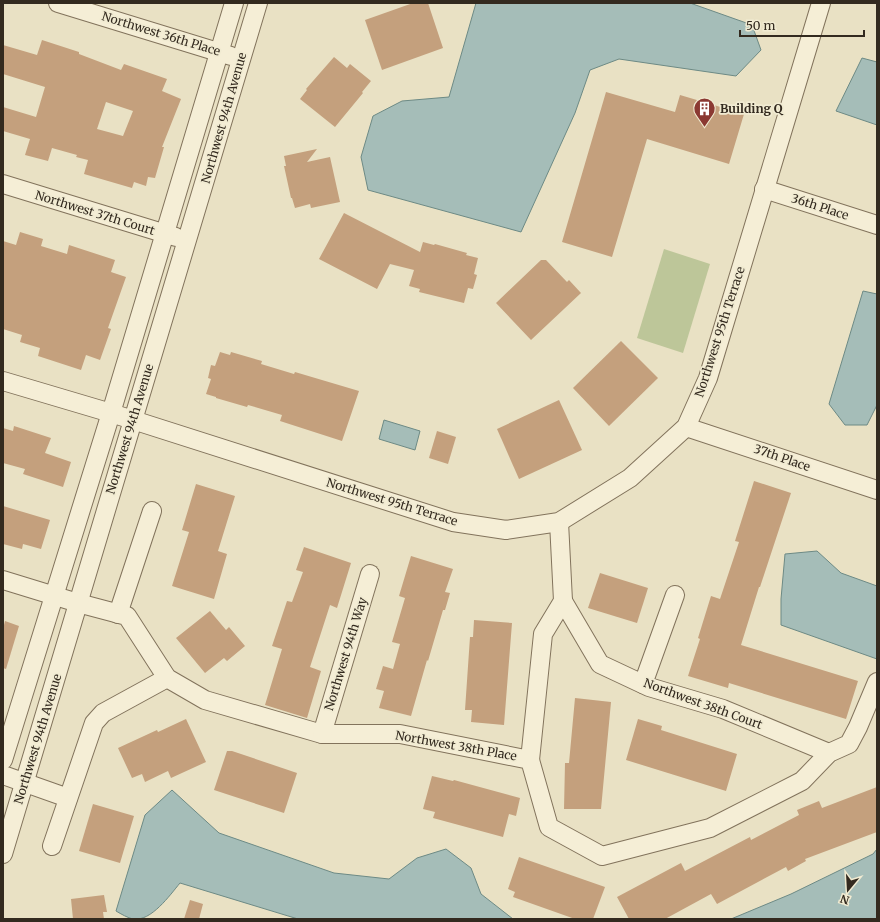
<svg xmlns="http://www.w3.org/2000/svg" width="880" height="922" font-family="Merriweather,serif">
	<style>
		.green { fill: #bdc699 }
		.water { fill: #a5bdb8; stroke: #6d8a85 }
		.building { fill: #c4a07d; fill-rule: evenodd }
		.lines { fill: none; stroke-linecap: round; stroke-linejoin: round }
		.minor-casing { stroke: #82735c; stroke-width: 20 }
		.minor { stroke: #f5eed6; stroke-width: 18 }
		.labels { text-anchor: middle; stroke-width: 3.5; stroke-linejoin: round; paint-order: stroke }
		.street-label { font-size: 12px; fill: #332a1f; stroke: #f1ebd2 }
		.poi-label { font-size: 12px; font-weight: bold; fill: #332a1f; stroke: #f1ebd2; text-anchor: start }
	</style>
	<rect width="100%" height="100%" fill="#e9e1c4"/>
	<path class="green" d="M664,249l46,15 -27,89 -46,-15z"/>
	<g class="water">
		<path d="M476,3h214l62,22 9,25 -25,26 -117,-17 -29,11 -15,43 -54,119 -153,-42 -7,-33 12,-41 29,-15 47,-4z"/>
		<path d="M862,58l15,4v63l-41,-14z"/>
		<path d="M863,291l14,3v111l-10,20h-22l-16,-21z"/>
		<path d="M384,420l36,11 -5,19 -36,-11z"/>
		<path d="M817,551l24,22 36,13v73l-96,-34v-26l4,-45z"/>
		<path d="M172,790l47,43 115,40 55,6 28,-21 29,-9 25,19 10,26 32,25h-215l-118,-36c-10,12 -29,39 -47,36 -5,-1 -12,-5 -17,-8l29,-96z"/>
		<path d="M877,849v70h-146l60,-25 82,-40z"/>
	</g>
	<g class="building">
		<path d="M413,3h15l15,45 -61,22 -17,-50z"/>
		<path d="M42,40l37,12v2l42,16 3,-6 43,15 -5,12 19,8 -19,48h2l-9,31 -7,-1 -2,9 -12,-4 -2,6 -48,-14 4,-14 -12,-3 1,-2 -25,-7 -4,13 -23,-6 5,-16 -27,-8v-24l33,10 9,-30 -42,-13v-29l34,10zM106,102l27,9 -10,25 -26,-7z"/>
		<path d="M334,57l13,11 3,-4 21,17 -9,11 1,1 -28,34 -35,-28 7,-9 -1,-1z"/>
		<path d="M606,92l69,20 5,-17 64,19 -15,50 -82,-25 -35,118 -50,-15z"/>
		<path d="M317,149l-10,13 23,-5 10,45 -29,6 -1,-4 -15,4 -3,-10h-1l-7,-32h2l-2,-10z"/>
		<path d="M344,213l76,39 3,-10 11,3 1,-1 32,9 -1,2 12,3 -4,16 3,1 -4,14 -5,-1 -4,15 -45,-11 1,-3 -11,-3 5,-16 -24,-6 -13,25 -58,-30z"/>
		<path d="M20,232l23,7 -2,7 26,8 2,-9 46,15 -4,12 15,5 -18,51 3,1 -11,31 -14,-5 -5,15 -43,-14 2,-8 -20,-6 2,-7 -19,-6v-88l13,4z"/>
		<path d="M541,260h5l21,22 2,-2 12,13 -50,47 -35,-37z"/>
		<path d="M621,341l37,37 -49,48 -36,-38z"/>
		<path d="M220,352l10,3 1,-3 31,9 -1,3 33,10 1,-2 64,19 -17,50 -62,-20 2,-6 -34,-10 -1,2 -31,-9v-1l-10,-3 5,-15 -3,-1 3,-13 4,1z"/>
		<path d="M559,400l23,50 -63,29 -22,-50z"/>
		<path d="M14,426l37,12 -6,15 26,9 -8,25 -40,-13 2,-5 -22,-6v-35l10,3z"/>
		<path d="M437,431l19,6 -8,27 -19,-6z"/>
		<path d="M754,481l37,12 -31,94h-1l-18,58 117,36 -12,38 -117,-36 -1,5 -40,-12 12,-37 -2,-1 13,-42 9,3 19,-57 -4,-1z"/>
		<path d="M196,484l39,12 -17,55 9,3 -13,45 -42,-13 17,-54 -7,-2z"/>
		<path d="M3,506l47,14 -9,29 -18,-5 -1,5 -19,-5z"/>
		<path d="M304,547l47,16 -14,45 -7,-3 -20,62 11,4 -14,47 -42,-13 17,-56 -10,-3 15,-45 5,1 11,-30 -7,-2z"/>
		<path d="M411,556l42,13 -8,23 5,1 -5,17h-2l-15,51 -1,-1 -16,56 -32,-8 5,-17 -8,-2 7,-23 10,3 7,-25 -8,-2 13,-44 -6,-2z"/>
		<path d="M600,573l48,15 -11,35 -49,-15z"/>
		<path d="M210,611l16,19 3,-3 16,19 -18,15 -3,-3 -19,15 -29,-35z"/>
		<path d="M474,620l38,3 -8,102 -33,-3 1,-12h-7l5,-73h3z"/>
		<path d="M5,621l14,5 -13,43 -3,-1v-39z"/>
		<path d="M575,698l36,4 -10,107h-37l1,-46h4z"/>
		<path d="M186,719l20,43 -35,16 -3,-7 -23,11 -3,-8 -10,4 -14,-30 39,-18 1,2z"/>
		<path d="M638,719l24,7 -1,4 76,24 -11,37 -100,-31z"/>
		<path d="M227,751h5l65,22 -13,40 -70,-23z"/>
		<path d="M432,776l21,5 1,-1 66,18 -4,18 -7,-2 -6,23 -70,-19 2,-6 -12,-3z"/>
		<path d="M877,787v45l-72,27 1,2 -18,10 -2,-4 -69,37 -6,-10 -46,25h-36l-12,-22 64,-34 4,8 65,-34 1,3 48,-25 -2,-5 22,-9 3,7z"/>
		<path d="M93,804l41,12 -14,47 -41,-12z"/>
		<path d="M519,857l86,30 -12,32h-18l-62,-22 2,-5 -7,-3z"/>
		<path d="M104,895l3,17h-4l1,7h-31l-2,-20z"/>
		<path d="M190,900l13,4 -4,15h-15z"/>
	</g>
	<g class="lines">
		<defs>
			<g id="minor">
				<path d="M58,3l173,53"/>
				<path d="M3,184l173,53"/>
				<path d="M764,189l113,36"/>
				<path d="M3,381l108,32 342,109 53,8 53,-8 71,-44 56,-51 22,-49 113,-375"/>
				<path d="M686,427l191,63"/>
				<path d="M3,580l75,23 49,13 40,62 38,22 117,34h78l130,26 19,67 53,29 108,-28 92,-47 27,-28 20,-9 9,-17 19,-45"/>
				<path d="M563,601l37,63 49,23 74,22 106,44"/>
				<path d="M118,614l34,-103"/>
				<path d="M643,684l32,-89"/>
				<path d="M322,734l48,-160"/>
				<path d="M3,760l108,-347 123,-410"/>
				<path d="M530,760l13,-126 20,-33 -4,-79"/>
				<path d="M3,775l65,23"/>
				<path d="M52,846l42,-123 9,-10 64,-35"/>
				<path d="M3,854l255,-851"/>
			</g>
		</defs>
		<use href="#minor" class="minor-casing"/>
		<use href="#minor" class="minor"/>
	</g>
	<defs>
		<symbol id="building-pin" viewBox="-11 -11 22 30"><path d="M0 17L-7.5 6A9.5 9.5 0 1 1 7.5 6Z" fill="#8b3932" stroke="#f1ebd2"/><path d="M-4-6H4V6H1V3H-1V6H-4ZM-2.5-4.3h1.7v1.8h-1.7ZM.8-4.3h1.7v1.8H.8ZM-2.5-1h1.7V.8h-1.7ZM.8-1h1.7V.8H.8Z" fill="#fff"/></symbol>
	</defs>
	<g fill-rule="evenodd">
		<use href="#building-pin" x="692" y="96" width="25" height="34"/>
	</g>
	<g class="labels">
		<g class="street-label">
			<text transform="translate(161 34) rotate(17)" y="4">Northwest 36th Place</text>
			<text transform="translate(224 118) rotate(-74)" y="4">Northwest 94th Avenue</text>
			<text transform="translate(820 207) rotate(18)" y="4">36th Place</text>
			<text transform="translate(95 213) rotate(17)" y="4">Northwest 37th Court</text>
			<text transform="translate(720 332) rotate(-72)" y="4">Northwest 95th Terrace</text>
			<text transform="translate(130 429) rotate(-73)" y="4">Northwest 94th Avenue</text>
			<text transform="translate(782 458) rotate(19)" y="4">37th Place</text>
			<text transform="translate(392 502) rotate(17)" y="4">Northwest 95th Terrace</text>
			<text transform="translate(346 654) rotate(-73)" y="4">Northwest 94th Way</text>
			<text transform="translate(703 704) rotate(20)" y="4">Northwest 38th Court</text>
			<text transform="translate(38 739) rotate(-73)" y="4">Northwest 94th Avenue</text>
			<text transform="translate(456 746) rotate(10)" y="4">Northwest 38th Place</text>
		</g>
		<g class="poi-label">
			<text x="720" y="113">Building Q</text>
		</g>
	</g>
	<rect width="880" height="922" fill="none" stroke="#332a1f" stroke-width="8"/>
	<g transform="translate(848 890) rotate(198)" stroke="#f1ebd2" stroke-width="3" paint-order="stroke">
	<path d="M0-3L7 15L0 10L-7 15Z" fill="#332a1f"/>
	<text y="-6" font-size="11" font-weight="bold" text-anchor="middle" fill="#332a1f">N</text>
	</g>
	<path d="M740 30v6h124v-6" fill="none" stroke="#332a1f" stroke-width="2"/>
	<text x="746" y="30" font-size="12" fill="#332a1f" stroke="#f1ebd2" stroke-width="3" paint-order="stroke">50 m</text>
</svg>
